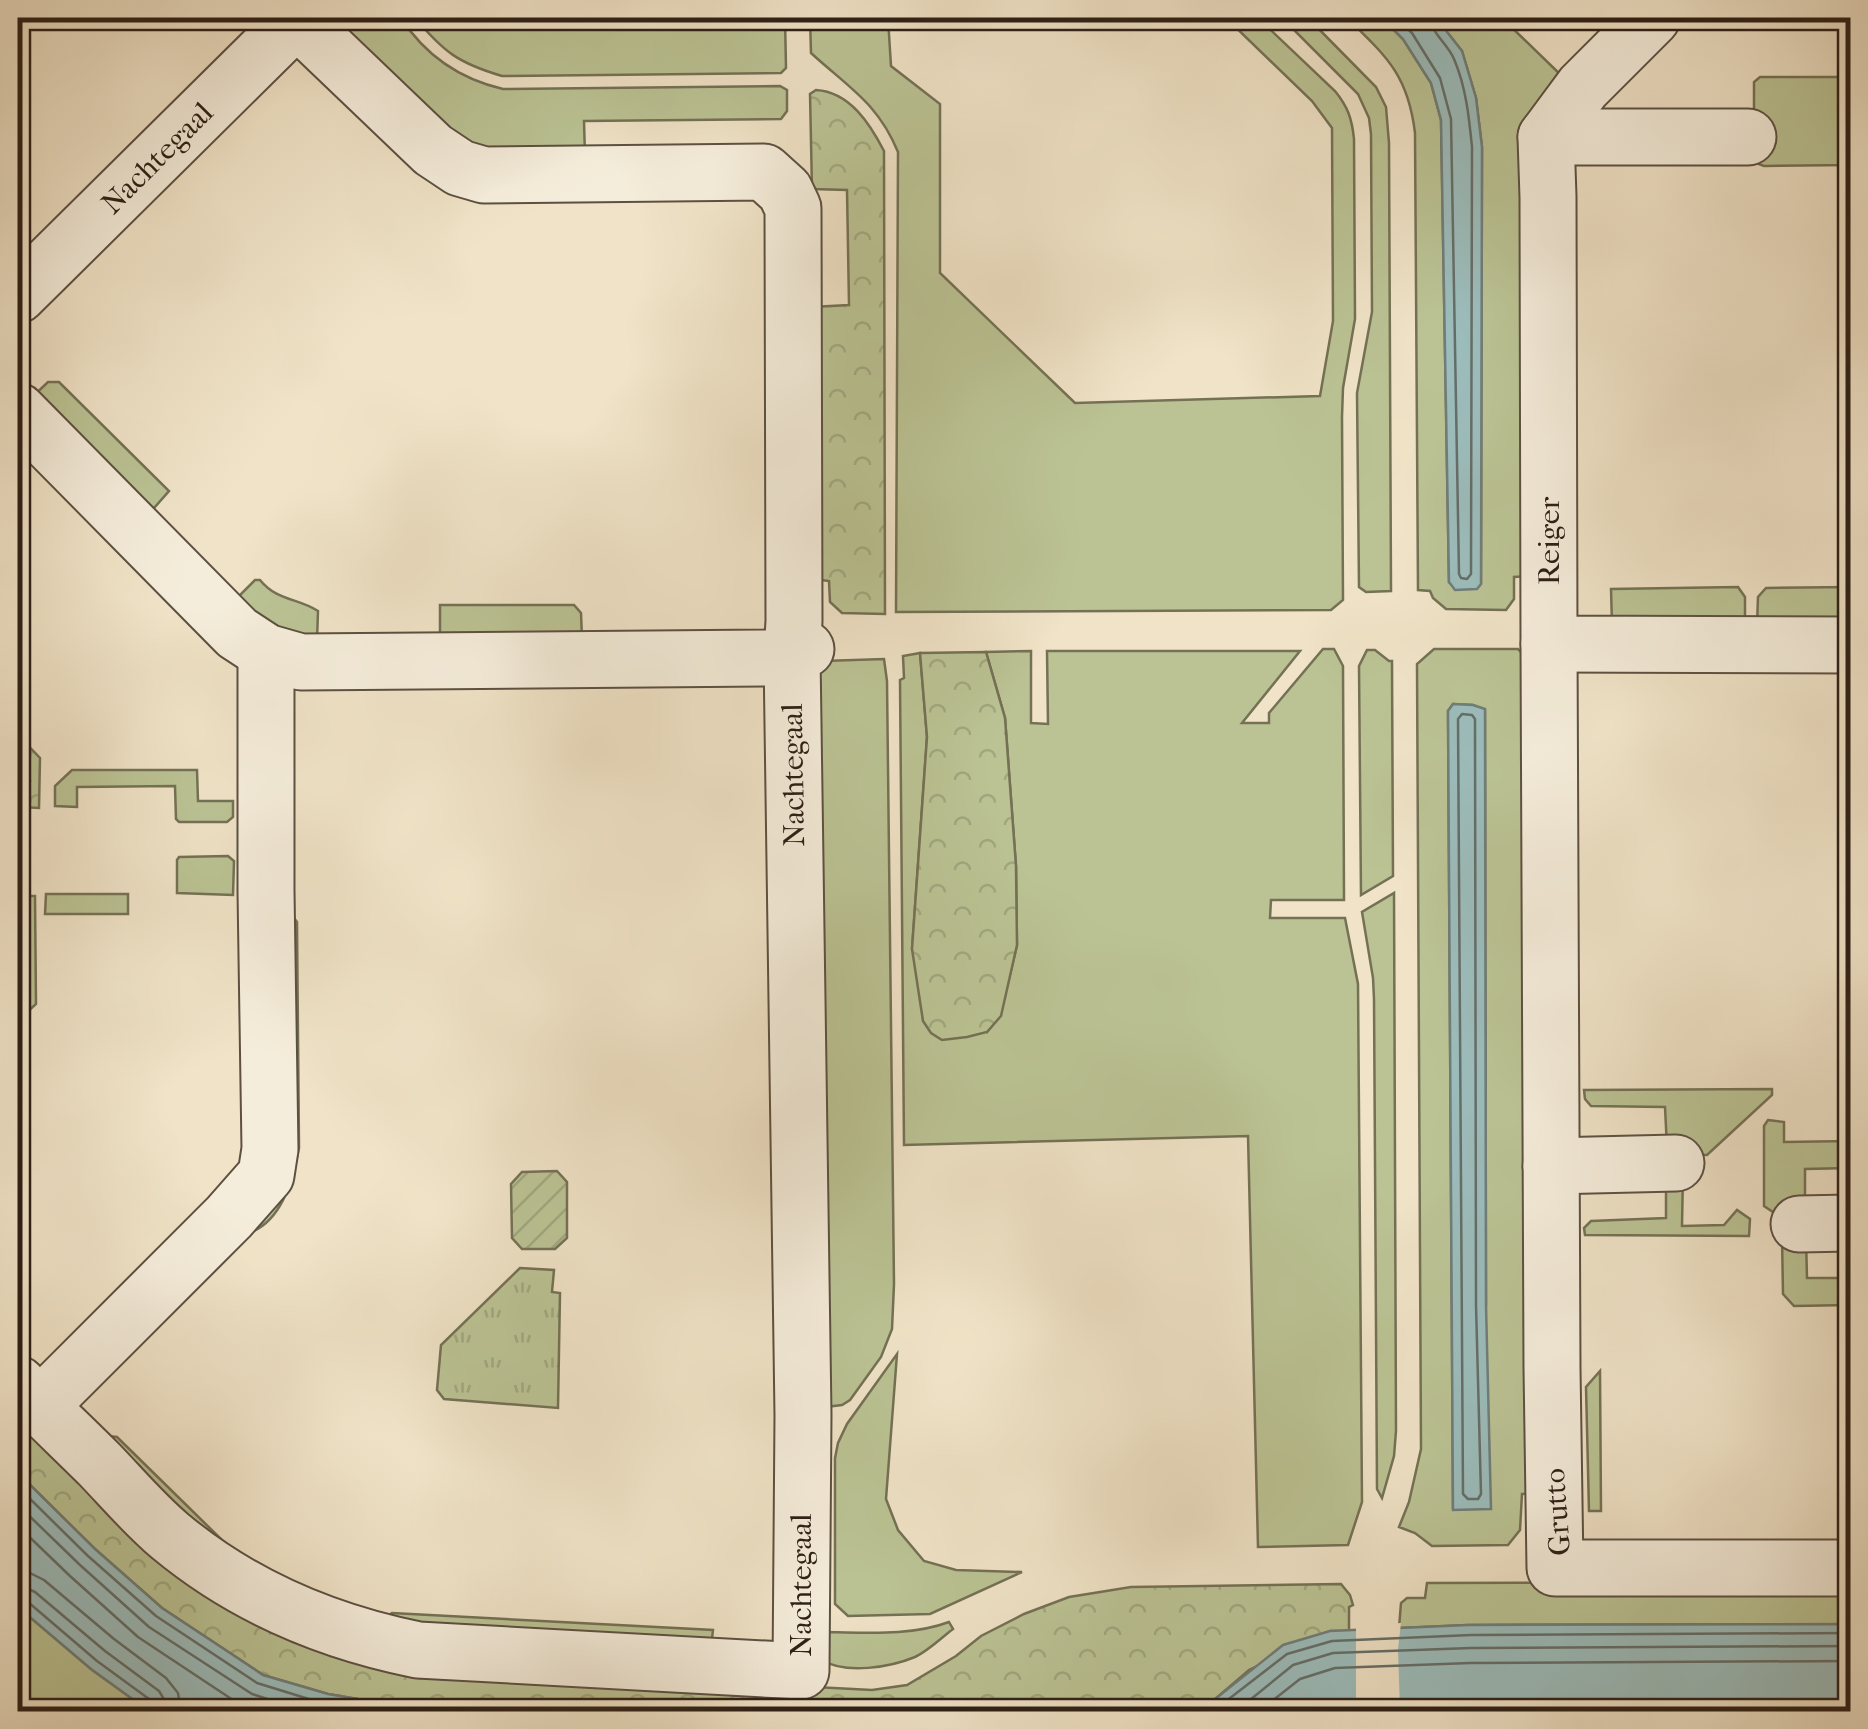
<svg xmlns="http://www.w3.org/2000/svg" width="1868" height="1729" font-family="'IM FELL French Canon',serif">
	<style>
		.grass { fill: #bbc394; stroke: #747155; stroke-width: 2.5; fill-rule: evenodd }
		.forest { fill: url(#forest-crowns); stroke: #747155; stroke-width: 2.5 }
		.park { fill: url(#park-tufts); stroke: #747155; stroke-width: 2.5 }
		.garden { fill: url(#garden-furrows); stroke: #747155; stroke-width: 2.5 }
		.water { fill: #9cbdbc; stroke: #6f7e7a; stroke-width: 2.5 }
		.pier { fill: #f0e3c7 }
		.lines { fill: none; stroke-linecap: round; stroke-linejoin: round }
		.shore { stroke: #646e69; stroke-width: 2.5 }
		.street-casing { stroke: #5d5042; stroke-width: 59 }
		.street { stroke: #f5eddb; stroke-width: 55 }
		.labels { text-anchor: middle; stroke-width: 8; stroke-linejoin: round; paint-order: stroke }
		.street-label { font-size: 30px; fill: #2c1f16; stroke: #f5eddb }
	</style>
	<defs>
		<pattern id="forest-crowns" width="20" height="18" patternUnits="userSpaceOnUse" patternTransform="scale(2.5)"><rect width="20" height="18" fill="#bbc394"/><path d="M2 6a3 3 0 1 1 6 0M12 15a3 3 0 1 1 6 0" fill="none" stroke="#a1a77f"/></pattern>
		<pattern id="park-tufts" width="24" height="20" patternUnits="userSpaceOnUse" patternTransform="scale(2.5)"><rect width="24" height="20" fill="#bbc394"/><path d="M3 7l-1-3M5 7V3M7 7l1-3M15 17l-1-3M17 17v-4M19 17l1-3" fill="none" stroke="#a1a77f"/></pattern>
		<pattern id="garden-furrows" width="10" height="10" patternUnits="userSpaceOnUse" patternTransform="scale(2.5)"><rect width="10" height="10" fill="#bbc394"/><path d="M-1 1l2-2M0 10L10 0M9 11l2-2" fill="none" stroke="#a1a77f"/></pattern>
	</defs>
	<rect width="100%" height="100%" fill="#f0e3c7"/>
	<filter id="stains"><feTurbulence type="fractalNoise" baseFrequency=".002" numOctaves="4"/><feColorMatrix values="0 0 0 0 .2 0 0 0 0 .09 0 0 0 0 .02 0 0 0 .5 -.17"/></filter>
	<radialGradient id="worn" r=".72"><stop offset=".6" stop-color="#630" stop-opacity="0"/><stop offset="1" stop-color="#630" stop-opacity=".3"/></radialGradient>
	<g class="grass">
		<path d="M322,18h79c24,37 59,61 102,71l277,-3 7,4v21l-6,8 -197,2 1,35h-115z"/>
		<path d="M415,18h370l1,50 -5,5 -279,3c-44,-13 -58,-24 -87,-58z"/>
		<path d="M810,18h78l3,48 49,38v169l135,130 245,-7 13,-75 -1,-193 -20,-27 -86,-83h32l77,73c13,16 17,28 19,48l1,180 -12,69 -1,29 1,183 -12,10 -435,2 2,-460c-20,-49 -50,-65 -87,-99z"/>
		<path d="M1282,18h26l68,69 10,20 3,36 2,448 -25,1 -7,-5 -2,-194 15,-81 -1,-178 -2,-16 -11,-24z"/>
		<path d="M1347,18h35l21,21 28,44 10,37 8,462 32,1 1,-436 -6,-49 -14,-47 -26,-33h66l62,60 -34,498 -16,1v22l-8,11 -60,-1 -13,-11 -3,-7 -12,-1 -3,-457c-7,-58 -28,-76 -68,-115z"/>
		<path d="M1760,77h90v88l-86,1 -8,-3 -2,-4v-77z"/>
		<path d="M48,382h11l110,109 -22,25 -118,-116z"/>
		<path d="M255,580h5c17,21 38,18 58,31l-1,30 -18,1 -66,-40z"/>
		<path d="M1738,587l7,10v27h-133l-1,-35z"/>
		<path d="M1850,587v37l-93,1 1,-28 8,-9z"/>
		<path d="M440,605h134l7,8 1,26 -142,1z"/>
		<path d="M1323,649h11l9,17 1,234h-73l-1,18h75l13,66 4,518 -14,43 -90,2 -10,-411 -344,9 -4,-465 4,-2 -1,-22 17,-3 7,84 -15,212 75,83 13,-16 17,-71 -1,-79 -11,-148 -19,-66 45,-1v72l17,1 -1,-73h253l-58,72h27v-10z"/>
		<path d="M1434,649h84l14,14 3,830 -13,1 -2,36 -12,15 -76,1 -17,-13 -16,-6 10,-25 12,-53 -4,-785zM1453,704l20,1 12,5 1,595 -33,204 -5,-798z"/>
		<path d="M1367,650h8l14,11h3l1,215 -32,19 -2,-229z"/>
		<path d="M884,659l3,22 7,603 -2,45 -11,28 -31,43 -8,5 -25,3 -1,-742 7,-5z"/>
		<path d="M72,770h125l1,31h35v16l-6,5h-48l-3,-3 -1,-33 -98,1v20l-22,-1v-20z"/>
		<path d="M228,856l6,5 -1,34 -56,-2v-33l2,-3z"/>
		<path d="M1394,893l2,538 -2,25 -12,42 -5,-9 -3,-490 -1,-21 -11,-66z"/>
		<path d="M46,894h82v20h-83z"/>
		<path d="M18,896h17l1,108 -14,13 -4,-1z"/>
		<path d="M290,913l7,9 2,226c-6,32 -18,77 -54,86z"/>
		<path d="M1772,1089v6l-65,60 -33,-1 -7,-6 -2,-41 -74,-1 -6,-7 -1,-9z"/>
		<path d="M1768,1120l16,2v20l66,-1v27l-45,1v38l-6,7 -26,-2 -9,-6v-80z"/>
		<path d="M1683,1174l-1,52 42,-1 13,-15 13,9 -1,17 -164,-1 -1,-7 7,-7 75,-3v-38z"/>
		<path d="M1782,1236l24,3 1,39h43v27l-56,1 -11,-12z"/>
		<path d="M897,1354l-11,145 12,31 26,31 32,9 66,2 -92,42 -82,2 -13,-12v-146l3,-15 9,-19z"/>
		<path d="M1600,1371l1,140h-12l-3,-124z"/>
		<path d="M108,1436l9,1 107,105 2,5 -41,-23z"/>
		<path d="M1850,1582v42l-382,1 -69,3 2,-25 6,-5h18l2,-15z"/>
		<path d="M18,1607l73,62 58,42h-131z"/>
		<path d="M392,1613l321,17 -2,18 -261,-14 -64,-17z"/>
		<path d="M949,1622l4,7c-12,9 -25,22 -38,28 -24,10 -70,18 -92,3l-3,-28c42,0 89,5 129,-10z"/>
	</g>
	<g class="forest">
		<path d="M816,90c34,2 54,34 68,61l1,463 -43,-1 -12,-11 -1,-21 -15,-2 -2,-272 37,-2 -2,-115 -35,-1 -2,-95z"/>
		<path d="M986,652l19,66 11,148 1,79 -16,71 -14,16 -20,5 -25,3 -11,-7 -8,-12 -11,-72 15,-212 -7,-84z"/>
		<path d="M18,735l22,23 -1,50 -18,-1 -3,-5v-7l12,-14 -12,-13z"/>
		<path d="M18,1408l163,157 427,111 264,14 35,-5 49,-29 25,-20 43,-22 45,-17 62,-10 210,-3 9,11 3,10 -4,2v24h-19l-81,39 -35,30 -25,11 -703,1 -93,-7 -65,-11 -65,-19 -101,-67 -67,-59 -77,-76z"/>
	</g>
	<path class="park" d="M520,1268l34,2 -2,22 8,1 -2,115 -114,-9 -7,-9 4,-45z"/>
	<path class="garden" d="M557,1171l10,11v56l-12,11h-33l-10,-11 -1,-54 11,-12z"/>
	<g class="water">
		<path d="M1382,18h54l26,33 14,47 6,49 -1,437 -4,5 -22,1 -6,-8 -8,-462 -10,-37 -28,-44z"/>
		<path d="M1453,704l20,1 12,4 1,596 5,204 -38,1 -5,-799z"/>
		<path d="M18,1473l77,76 67,59 101,67 65,19 65,11 93,6h-337l-58,-42 -73,-62z"/>
		<path d="M1850,1624v87l-661,1 25,-12 69,-55 47,-14 138,-6z"/>
	</g>
	<path class="pier" d="M1401,1623l-3,26 2,62h-44v-85z"/>
	<g class="lines">
		<g class="shore">
			<path d="M1396,18l16,15 28,45 11,41 8,455 2,4 6,1 4,-5 1,-427c-3,-30 -6,-60 -18,-88 -6,-15 -22,-25 -24,-41"/>
			<path d="M1462,714l10,1 3,4 1,586 5,189 -3,5h-10l-5,-5 -5,-775z"/>
			<path d="M18,1487l70,69 68,60 101,67 68,21 44,8"/>
			<path d="M18,1505l62,60 69,62 103,67 55,18"/>
			<path d="M18,1526l52,50 68,61 104,69 14,6"/>
			<path d="M18,1572l12,1 14,7 70,59 52,39 12,15 3,19"/>
			<path d="M18,1587l8,1 9,4 70,59 54,40 6,10 1,11"/>
			<path d="M18,1600l10,2 69,59 52,38 4,6v7"/>
			<path d="M1212,1712l75,-58 45,-13 139,-6 379,-2"/>
			<path d="M1235,1712l58,-47 40,-12 138,-5 379,-2"/>
			<path d="M1258,1712l42,-33 35,-11 135,-5 380,-2"/>
		</g>
		<defs>
			<g id="street">
				<path d="M1652,18l-69,69 -37,50 2,60 1,447 301,1"/>
				<path d="M1546,137h202"/>
				<path d="M18,295l278,-275"/>
				<path d="M18,411l219,222 29,19 35,10 464,-4 27,-3 2,-34 -1,-413 -8,-17 -21,-19 -280,3 -24,-7 -27,-18 -138,-132"/>
				<path d="M1549,644l3,724 3,200h295"/>
				<path d="M1551,1166l125,-3"/>
				<path d="M1799,1224l51,-1"/>
				<path d="M18,1384c27,28 55,54 82,81 23,24 45,50 70,71 72,60 158,96 248,114l383,21 2,-256 -11,-760 14,-6"/>
				<path d="M40,1406l189,-189 37,-42 4,-26 -4,-258v-239"/>
			</g>
		</defs>
		<use href="#street" class="street-casing"/>
		<use href="#street" class="street"/>
	</g>
	<g class="labels">
		<g class="street-label">
			<text transform="translate(157 158) rotate(-45)" y="10">Nachtegaal</text>
			<text transform="translate(1549 541) rotate(-90)" y="10">Reiger</text>
			<text transform="translate(793 775) rotate(-91)" y="10">Nachtegaal</text>
			<text transform="translate(1557 1512) rotate(-94)" y="10">Grutto</text>
			<text transform="translate(801 1585) rotate(-90)" y="10">Nachtegaal</text>
		</g>
	</g>
	<rect width="1868" height="1729" fill="none" stroke="#f0e3c7" stroke-width="60"/>
	<rect x="20" y="20" width="1828" height="1689" fill="none" stroke="#2c1f16" stroke-width="5"/>
	<rect x="30" y="30" width="1808" height="1669" fill="none" stroke="#2c1f16" stroke-width="2.5"/>
	<rect width="100%" height="100%" filter="url(#stains)"/>
	<rect width="100%" height="100%" fill="url(#worn)"/>
</svg>
